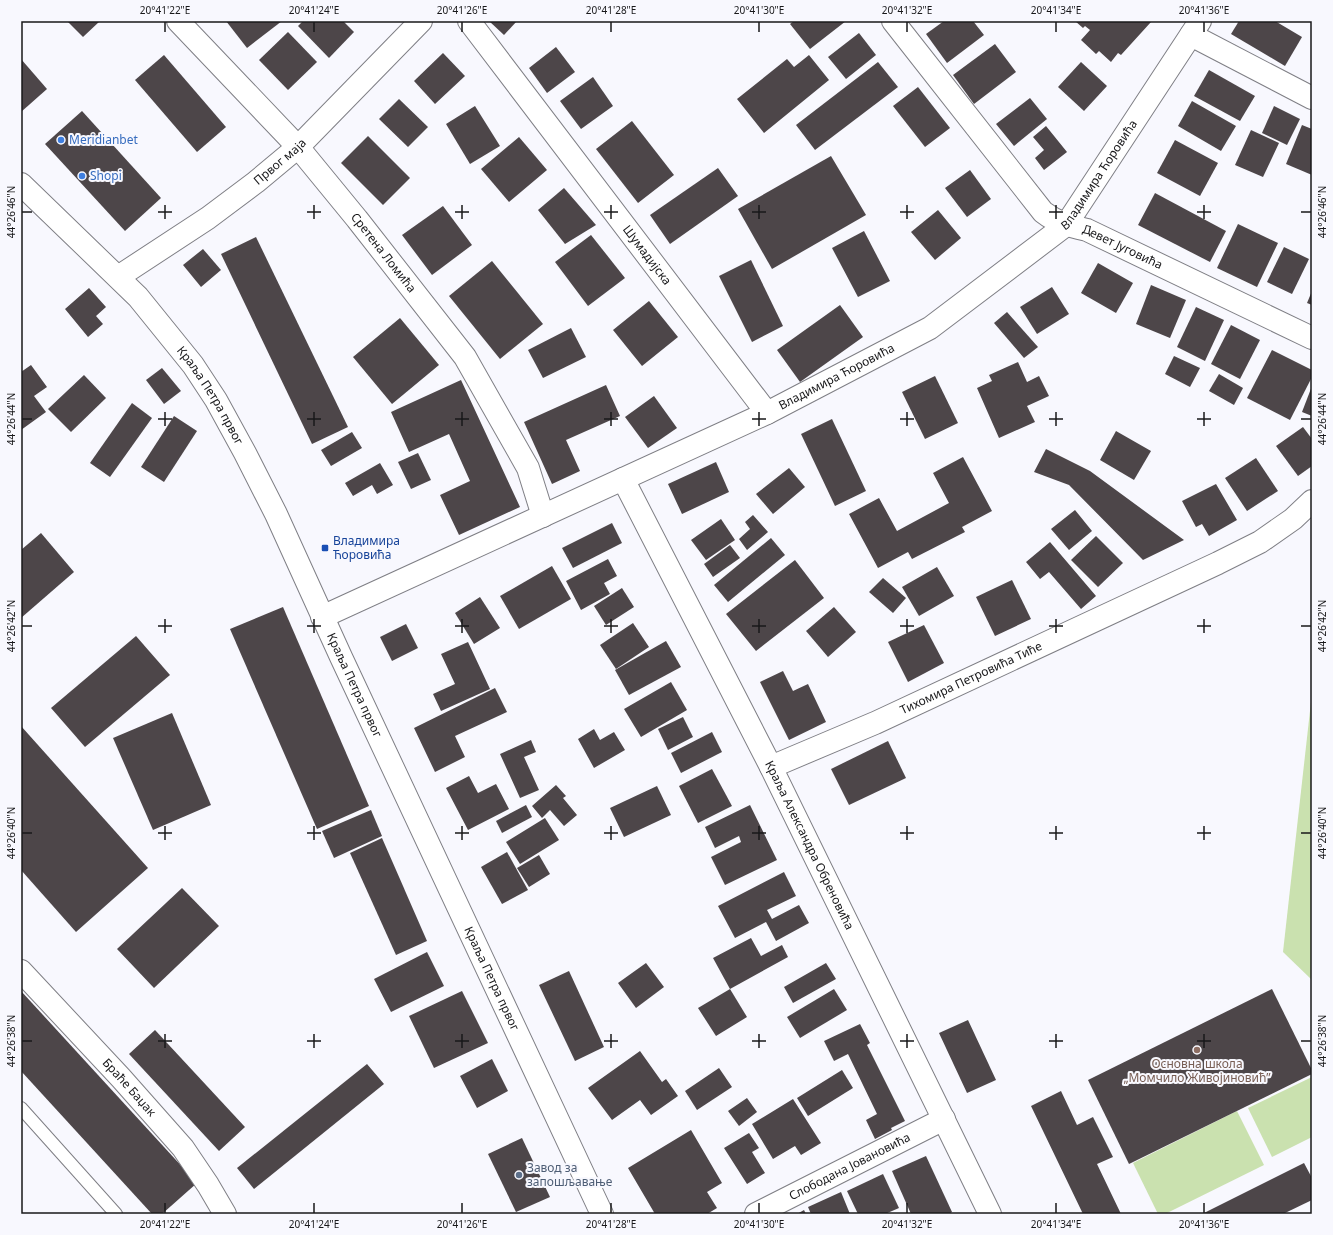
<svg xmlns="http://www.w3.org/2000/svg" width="1333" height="1235" font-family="'Noto Sans',sans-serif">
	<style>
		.garden { fill: #cae1af }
		.building { fill: #4d4649 }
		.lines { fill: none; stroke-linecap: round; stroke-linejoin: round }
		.lane-casing { stroke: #7f7f85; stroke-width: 14 }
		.street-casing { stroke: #7f7f85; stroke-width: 24 }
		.secondary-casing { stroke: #7f7f85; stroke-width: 24 }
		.lane { stroke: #fff; stroke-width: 12 }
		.street { stroke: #fff; stroke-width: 22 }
		.secondary { stroke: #fff; stroke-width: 22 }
		.ticks { fill: none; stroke: #18181a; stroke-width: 1.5 }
		.shop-dot { fill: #3f7fe0; stroke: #f8f8fe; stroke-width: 1.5 }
		.transit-dot { fill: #1a4fb4; stroke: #f8f8fe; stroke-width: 1.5 }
		.education-dot { fill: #8d6e63; stroke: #f8f8fe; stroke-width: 1.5 }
		.service-dot { fill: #5c6f8a; stroke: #f8f8fe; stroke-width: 1.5 }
		.labels { text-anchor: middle; stroke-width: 4; stroke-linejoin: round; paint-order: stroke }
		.shop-label { font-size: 12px; fill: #366cbe; stroke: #f8f8fe; text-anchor: start }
		.street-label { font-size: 12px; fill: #18181a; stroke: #f8f8fe }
		.transit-label { font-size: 12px; fill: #164399; stroke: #f8f8fe; text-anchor: start }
		.education-label { font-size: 12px; fill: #785e54; stroke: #f8f8fe }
		.service-label { font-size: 12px; fill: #4e5e75; stroke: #f8f8fe; text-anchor: start }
		.neatline { fill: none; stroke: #18181a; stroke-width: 1.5 }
		.ticks-label { font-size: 10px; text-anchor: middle; fill: #18181a }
	</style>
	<rect width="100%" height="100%" fill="#f8f8fe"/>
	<g class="garden">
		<path d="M1312,693v287l-29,-28z"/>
		<path d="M1312,1077v60l-40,20 -24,-49z"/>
		<path d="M1237,1111l27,54 -99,49h-7l-25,-51z"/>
	</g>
	<g class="building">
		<path d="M67,21h33l-17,16z"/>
		<path d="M226,21h56l-35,27z"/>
		<path d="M303,21h40l11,11 -25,26 -31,-32z"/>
		<path d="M489,21h28l-13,14z"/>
		<path d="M794,21h52l-36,28 -20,-25z"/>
		<path d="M944,21h29l11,14 -37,28 -21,-29z"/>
		<path d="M1075,21h75l1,1 -30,33 -3,-2 -7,9 -12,-11 -3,3 -15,-14 9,-10 -5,-4 -2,2z"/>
		<path d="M1239,21h36l27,16 -17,29 -54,-32z"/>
		<path d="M288,32l29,30 -29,28 -29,-30z"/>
		<path d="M859,33l17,22 -30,24 -18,-22z"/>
		<path d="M995,44l21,28 -42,32 -21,-29z"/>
		<path d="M556,47l19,25 -28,21 -18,-25z"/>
		<path d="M443,53l22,23 -30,28 -21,-23z"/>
		<path d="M164,55l62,72 -29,25 -62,-72z"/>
		<path d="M809,55l20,25 -65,53 -27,-34 50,-40 7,8z"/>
		<path d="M21,59l26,30 -26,23z"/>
		<path d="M878,62l20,25 -83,63 -19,-25z"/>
		<path d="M1081,62l26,24 -23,25 -26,-24z"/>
		<path d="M1209,70l46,26 -15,25 -46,-25z"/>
		<path d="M593,77l20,29 -32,23 -21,-28z"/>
		<path d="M918,87l32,41 -25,19 -32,-41z"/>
		<path d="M1030,98l17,21 -33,27 -18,-22z"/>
		<path d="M399,99l29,28 -20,20 -29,-28z"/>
		<path d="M1192,101l44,25 -15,25 -43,-25z"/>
		<path d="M475,106l25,40 -30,18 -24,-40z"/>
		<path d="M1274,106l26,13 -13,26 -25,-12z"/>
		<path d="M82,111l79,87 -36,33 -80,-87z"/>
		<path d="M632,121l42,54 -36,28 -42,-54z"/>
		<path d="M1302,125l10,4v46l-26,-11z"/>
		<path d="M1046,126l21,26 -23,18 -9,-12 9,-8 -11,-13z"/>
		<path d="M1251,130l28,13 -16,34 -28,-12z"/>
		<path d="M368,136l42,42 -27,27 -42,-42z"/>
		<path d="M519,137l28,33 -38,32 -28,-33z"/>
		<path d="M1175,140l43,23 -18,33 -43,-23z"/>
		<path d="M831,156l35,59 -94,54 -34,-60z"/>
		<path d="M718,168l20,28 -68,48 -20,-29z"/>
		<path d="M970,170l21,29 -24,18 -22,-29z"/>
		<path d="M564,188l32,37 -31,19 -27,-34z"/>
		<path d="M1155,193l71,38 -16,31 -72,-37z"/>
		<path d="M443,206l29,39 -40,30 -30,-40z"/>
		<path d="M938,210l23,28 -26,22 -24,-28z"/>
		<path d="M1238,224l40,19 -21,44 -40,-19z"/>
		<path d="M864,231l26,50 -32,16 -26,-49z"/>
		<path d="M591,235l34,43 -37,28 -33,-44z"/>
		<path d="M256,237l92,190 -36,17 -91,-190z"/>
		<path d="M1284,247l25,12 -17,35 -25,-12z"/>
		<path d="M203,249l18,21 -20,17 -18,-22z"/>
		<path d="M751,260l32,66 -31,16 -33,-66z"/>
		<path d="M492,261l51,63 -43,35 -51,-63z"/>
		<path d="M1098,263l35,20 -17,30 -35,-20z"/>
		<path d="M1151,285l35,15 -16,38 -34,-14z"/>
		<path d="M1052,287l17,27 -32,20 -17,-27z"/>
		<path d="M89,288l17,19 -10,9 7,8 -15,13 -23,-28z"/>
		<path d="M1312,291v14l-5,-2z"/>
		<path d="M649,301l29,36 -36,29 -29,-36z"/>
		<path d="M840,305l23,32 -63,45 -23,-32z"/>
		<path d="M1196,307l28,13 -19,41 -28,-14z"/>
		<path d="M1007,312l31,35 -14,11 -30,-35z"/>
		<path d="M400,318l39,47 -47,39 -39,-47z"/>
		<path d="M1231,325l29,15 -20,39 -29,-15z"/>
		<path d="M571,328l15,29 -43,21 -15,-28z"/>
		<path d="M1272,350l40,20v7l-22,43 -43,-22z"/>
		<path d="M1174,356l26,12 -10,19 -25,-13z"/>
		<path d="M1018,362l9,20 12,-6 10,20 -22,10 8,16 -36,16 -22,-50 15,-7 -3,-6z"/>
		<path d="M31,365l16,22 -13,9 12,16 -25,18v-58z"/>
		<path d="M162,368l19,23 -17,13 -18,-24z"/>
		<path d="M1219,374l24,14 -9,17 -25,-14z"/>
		<path d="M84,375l22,23 -35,34 -23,-23z"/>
		<path d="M935,376l23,47 -33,16 -23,-47z"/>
		<path d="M461,380l59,127 -61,28 -19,-40 30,-14 -21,-47 -40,18 -18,-40z"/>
		<path d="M606,385l14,31 -54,24 14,31 -28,13 -28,-62z"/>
		<path d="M1312,386v30l-10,-4z"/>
		<path d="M654,396l23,32 -29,20 -23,-31z"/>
		<path d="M132,403l20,15 -42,59 -20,-14z"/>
		<path d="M174,416l23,15 -33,51 -23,-15z"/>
		<path d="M832,419l34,72 -31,15 -34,-72z"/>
		<path d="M1303,427l9,12v27l-14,10 -22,-30z"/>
		<path d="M1116,431l35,20 -17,29 -34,-20z"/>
		<path d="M352,432l10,16 -31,18 -10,-16z"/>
		<path d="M1046,449l44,22 94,69 -41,20 -74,-75 -35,-13z"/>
		<path d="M418,453l13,27 -20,9 -13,-27z"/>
		<path d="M963,457l29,54 -30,16 3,5 -53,27 -4,-7 -30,16 -29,-54 30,-16 18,33 52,-28 -16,-30z"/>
		<path d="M1256,458l22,33 -31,20 -22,-33z"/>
		<path d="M716,462l13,30 -47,22 -14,-30z"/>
		<path d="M380,463l13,22 -16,9 -5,-9 -19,11 -8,-13z"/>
		<path d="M789,468l16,19 -32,27 -17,-20z"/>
		<path d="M1216,484l21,36 -28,16 -7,-12 -6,3 -14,-26z"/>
		<path d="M1075,510l17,21 -23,19 -18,-21z"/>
		<path d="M753,515l15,17 -21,18 -8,-11 11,-10 -5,-7z"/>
		<path d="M721,519l14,21 -29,20 -15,-20z"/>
		<path d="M612,523l10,20 -49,25 -11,-20z"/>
		<path d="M41,533l33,39 -53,46v-68z"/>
		<path d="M1096,536l27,27 -25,24 -27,-27z"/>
		<path d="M771,538l14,17 -57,47 -14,-17z"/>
		<path d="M1050,542l46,54 -15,13 -32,-37 -9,7 -14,-17z"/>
		<path d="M730,545l10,13 -27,19 -9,-13z"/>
		<path d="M608,559l9,17 -13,7 6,11 -29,16 -15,-29z"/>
		<path d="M795,560l29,38 -68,53 -30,-37z"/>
		<path d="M552,566l19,33 -52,30 -19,-33z"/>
		<path d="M937,567l17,29 -35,20 -17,-29z"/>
		<path d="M883,578l23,20 -13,15 -24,-21z"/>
		<path d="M1012,580l19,39 -36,17 -19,-39z"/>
		<path d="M622,588l12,19 -28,18 -12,-19z"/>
		<path d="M480,597l20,31 -26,16 -19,-31z"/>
		<path d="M283,607l86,199 -52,23 -87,-200z"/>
		<path d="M834,607l22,25 -28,25 -22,-26z"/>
		<path d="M633,623l16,24 -33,22 -16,-24z"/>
		<path d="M406,624l12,24 -26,13 -12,-24z"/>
		<path d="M924,625l20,38 -36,19 -20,-40z"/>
		<path d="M136,636l34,39 -85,72 -34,-39z"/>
		<path d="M666,641l15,26 -52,28 -14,-25z"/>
		<path d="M468,642l22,47 -49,22 -8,-17 22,-10 -14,-30z"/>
		<path d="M783,671l10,20 15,-7 18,38 -37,18 -29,-58z"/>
		<path d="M671,682l16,28 -46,27 -17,-28z"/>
		<path d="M495,688l12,24 -52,24 10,21 -30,15 -21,-44z"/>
		<path d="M172,713l39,92 -58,25 -40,-92z"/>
		<path d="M683,717l10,20 -25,13 -10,-21z"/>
		<path d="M21,726l127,142 -72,64 -55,-62z"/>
		<path d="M594,729l6,11 14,-8 11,18 -31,18 -16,-29z"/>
		<path d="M712,732l10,20 -41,21 -10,-20z"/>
		<path d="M531,740l5,12 -12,5 15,33 -19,8 -20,-44z"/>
		<path d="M888,741l18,37 -57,27 -18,-36z"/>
		<path d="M712,769l20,37 -34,17 -19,-37z"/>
		<path d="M469,776l9,17 18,-9 13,25 -41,21 -22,-42z"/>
		<path d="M556,785l10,11 -3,2 14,17 -13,11 -14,-16 -8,8 -10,-12z"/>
		<path d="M657,786l14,29 -47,22 -14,-29z"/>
		<path d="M526,805l6,12 -30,16 -6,-12z"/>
		<path d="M750,805l27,55 -52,25 -14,-28 30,-15 -2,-6 -24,12 -10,-21z"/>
		<path d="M371,810l11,26 -48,22 -12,-27z"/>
		<path d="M545,818l14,22 -39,24 -14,-22z"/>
		<path d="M382,838l45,103 -31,14 -46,-102z"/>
		<path d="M507,852l21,38 -26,14 -21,-37z"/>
		<path d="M539,855l11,19 -21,13 -12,-19z"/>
		<path d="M784,872l12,24 -29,14 5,9 27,-14 10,18 -33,18 -10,-19 -31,16 -17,-32z"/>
		<path d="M182,888l37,38 -65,62 -37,-39z"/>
		<path d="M751,938l10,18 21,-11 6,12 -58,32 -17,-31z"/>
		<path d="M427,952l17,34 -53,26 -17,-33z"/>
		<path d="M646,963l18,24 -28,21 -18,-25z"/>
		<path d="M826,963l10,16 -43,24 -9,-16z"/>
		<path d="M569,971l35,76 -29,14 -36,-76z"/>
		<path d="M730,989l17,28 -31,19 -18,-28z"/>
		<path d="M834,989l13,21 -47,28 -13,-21z"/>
		<path d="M1272,989l40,81v4l-183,90 -41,-84z"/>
		<path d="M21,991l176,192 -35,31h-10l-131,-143z"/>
		<path d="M462,991l26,52 -54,25 -25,-52z"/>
		<path d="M968,1020l28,60 -29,13 -28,-60z"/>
		<path d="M860,1024l10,19 -3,2 38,76 -14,7 1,2 -17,9 -9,-19 11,-6 -29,-60 -14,7 -10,-20z"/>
		<path d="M155,1030l90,97 -26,24 -90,-97z"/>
		<path d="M640,1051l22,31 4,-3 12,17 -27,19 -11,-15 -28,20 -24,-32z"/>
		<path d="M492,1059l16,32 -31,17 -17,-32z"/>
		<path d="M367,1064l17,20 -130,105 -17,-21z"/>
		<path d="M719,1068l13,19 -35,23 -12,-19z"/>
		<path d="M842,1070l11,18 -45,28 -11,-18z"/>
		<path d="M1061,1091l16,34 16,-8 20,40 -16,7 24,50h-38l-52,-108z"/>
		<path d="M747,1098l10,14 -18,14 -11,-15z"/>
		<path d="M793,1099l28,44 -20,12 -6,-9 -22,13 -21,-35z"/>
		<path d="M691,1130l31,53 -15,9 10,16 -10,6h-52l-27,-46z"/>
		<path d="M749,1133l10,15 -7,4 13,21 -18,11 -23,-36z"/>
		<path d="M522,1138l28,59 -34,15 -28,-58z"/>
		<path d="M926,1156l26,56 -3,2h-38l-19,-43z"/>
		<path d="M1304,1163l8,15v22l-29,14h-81z"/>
		<path d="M883,1174l16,34 -14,6h-27l-11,-23z"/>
		<path d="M841,1192l9,22h-39l-3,-7z"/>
		<path d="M804,1210l2,4h-9z"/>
	</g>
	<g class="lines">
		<defs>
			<path id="lane" d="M21,1108l95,106"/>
			<g id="street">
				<path id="s1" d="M178,21l120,126 59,72 108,138 63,111 15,48"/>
				<path id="s2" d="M469,21l298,392"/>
				<path id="s3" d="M893,21l150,191c14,11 27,14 44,18l225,108"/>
				<path d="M1191,35l121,63"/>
				<path id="s4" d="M118,277l90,-59 48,-36 42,-35 123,-126"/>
				<path id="s5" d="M623,479l148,288 219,447"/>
				<path id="s6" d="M322,617l445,-204 163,-85 136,-103 134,-204"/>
				<path id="s7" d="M771,767l104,-44 343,-160 42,-21 33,-23 19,-18"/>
				<path id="s8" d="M756,1214l188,-95"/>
			</g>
			<g id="secondary">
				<path id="s9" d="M21,184l117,113 55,68 23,35 29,53 31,61 65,143 261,557"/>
				<path id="s10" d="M21,971l100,107 62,70 25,37 17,29"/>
			</g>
		</defs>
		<use href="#lane" class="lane-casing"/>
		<use href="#street" class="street-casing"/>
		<use href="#secondary" class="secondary-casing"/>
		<use href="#lane" class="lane"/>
		<use href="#street" class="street"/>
		<use href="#secondary" class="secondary"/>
	</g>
	<path class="ticks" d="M165,22v10M314,22v10M462,22v10M611,22v10M759,22v10M907,22v10M1056,22v10M1204,22v10M165,205v14M314,205v14M462,205v14M611,205v14M759,205v14M907,205v14M1056,205v14M1204,205v14M22,212h10M158,212h14M307,212h14M455,212h14M604,212h14M752,212h14M900,212h14M1049,212h14M1197,212h14M1301,212h10M165,412v14M314,412v14M462,412v14M611,412v14M759,412v14M907,412v14M1056,412v14M1204,412v14M22,419h10M158,419h14M307,419h14M455,419h14M604,419h14M752,419h14M900,419h14M1049,419h14M1197,419h14M1301,419h10M165,619v14M314,619v14M462,619v14M611,619v14M759,619v14M907,619v14M1056,619v14M1204,619v14M22,626h10M158,626h14M307,626h14M455,626h14M604,626h14M752,626h14M900,626h14M1049,626h14M1197,626h14M1301,626h10M165,826v14M314,826v14M462,826v14M611,826v14M759,826v14M907,826v14M1056,826v14M1204,826v14M22,833h10M158,833h14M307,833h14M455,833h14M604,833h14M752,833h14M900,833h14M1049,833h14M1197,833h14M1301,833h10M165,1034v14M314,1034v14M462,1034v14M611,1034v14M759,1034v14M907,1034v14M1056,1034v14M1204,1034v14M22,1041h10M158,1041h14M307,1041h14M455,1041h14M604,1041h14M752,1041h14M900,1041h14M1049,1041h14M1197,1041h14M1301,1041h10M165,1203v10M314,1203v10M462,1203v10M611,1203v10M759,1203v10M907,1203v10M1056,1203v10M1204,1203v10"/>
	<g class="shop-dot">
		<circle cx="61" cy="140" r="4"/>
		<circle cx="82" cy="176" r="4"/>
	</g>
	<rect class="transit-dot" x="321" y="544" width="8" height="8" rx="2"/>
	<circle class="education-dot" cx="1197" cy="1050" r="4"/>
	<circle class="service-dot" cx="519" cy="1175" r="4"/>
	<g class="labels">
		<g class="shop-label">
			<text x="69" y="144">Meridianbet</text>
			<text x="90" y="180">Shopi</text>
		</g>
		<g class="street-label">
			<text dy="4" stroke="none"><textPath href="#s4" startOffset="199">Првог маја</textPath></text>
			<text dy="4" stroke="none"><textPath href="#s6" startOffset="904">Владимира Ћоровића</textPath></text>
			<text dy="4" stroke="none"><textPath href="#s3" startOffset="330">Девет Југовића</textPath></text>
			<text dy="4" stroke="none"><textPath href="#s1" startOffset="310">Сретена Ломића</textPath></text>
			<text dy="4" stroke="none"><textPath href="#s2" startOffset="294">Шумадијска</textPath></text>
			<text dy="4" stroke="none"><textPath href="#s6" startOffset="568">Владимира Ћоровића</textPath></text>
			<text dy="4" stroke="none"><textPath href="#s9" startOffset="285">Краља Петра првог</textPath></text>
			<text dy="4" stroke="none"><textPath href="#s7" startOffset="219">Тихомира Петровића Тиће</textPath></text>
			<text dy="4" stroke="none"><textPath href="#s9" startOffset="609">Краља Петра првог</textPath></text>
			<text dy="4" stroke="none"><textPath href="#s5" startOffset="411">Краља Александра Обреновића</textPath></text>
			<text dy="4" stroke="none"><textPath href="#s9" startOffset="933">Краља Петра првог</textPath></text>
			<text dy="4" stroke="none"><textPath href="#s10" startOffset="159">Браће Баџак</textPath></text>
			<text dy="4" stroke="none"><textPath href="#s8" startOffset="105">Слободана Јовановића</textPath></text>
		</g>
		<g class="transit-label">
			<text x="333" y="545">Владимира<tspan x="333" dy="14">Ћоровића</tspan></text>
		</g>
		<g class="education-label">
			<text x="1197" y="1068">Основна школа<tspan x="1197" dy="14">„Момчило Живојиновић”</tspan></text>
		</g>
		<g class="service-label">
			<text x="527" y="1172">Завод за<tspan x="527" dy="14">запошљавање</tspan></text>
		</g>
	</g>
	<rect width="1333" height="1235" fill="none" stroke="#f8f8fe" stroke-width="44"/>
	<rect x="22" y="22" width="1289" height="1191" class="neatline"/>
	<g class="ticks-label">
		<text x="165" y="14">20°41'22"E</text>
		<text x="314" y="14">20°41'24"E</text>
		<text x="462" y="14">20°41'26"E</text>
		<text x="611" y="14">20°41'28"E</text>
		<text x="759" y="14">20°41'30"E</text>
		<text x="907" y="14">20°41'32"E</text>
		<text x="1056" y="14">20°41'34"E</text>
		<text x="1204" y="14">20°41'36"E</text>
		<text transform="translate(11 212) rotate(-90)" y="4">44°26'46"N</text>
		<text transform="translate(1322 212) rotate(-90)" y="4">44°26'46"N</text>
		<text transform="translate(11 419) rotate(-90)" y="4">44°26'44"N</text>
		<text transform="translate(1322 419) rotate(-90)" y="4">44°26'44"N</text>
		<text transform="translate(11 626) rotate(-90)" y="4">44°26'42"N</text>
		<text transform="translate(1322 626) rotate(-90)" y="4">44°26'42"N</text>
		<text transform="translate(11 833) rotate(-90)" y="4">44°26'40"N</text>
		<text transform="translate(1322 833) rotate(-90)" y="4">44°26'40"N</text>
		<text transform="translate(11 1041) rotate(-90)" y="4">44°26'38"N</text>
		<text transform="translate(1322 1041) rotate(-90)" y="4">44°26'38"N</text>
		<text x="165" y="1228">20°41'22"E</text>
		<text x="314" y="1228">20°41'24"E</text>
		<text x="462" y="1228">20°41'26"E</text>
		<text x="611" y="1228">20°41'28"E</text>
		<text x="759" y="1228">20°41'30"E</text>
		<text x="907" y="1228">20°41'32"E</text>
		<text x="1056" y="1228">20°41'34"E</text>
		<text x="1204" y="1228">20°41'36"E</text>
	</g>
</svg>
